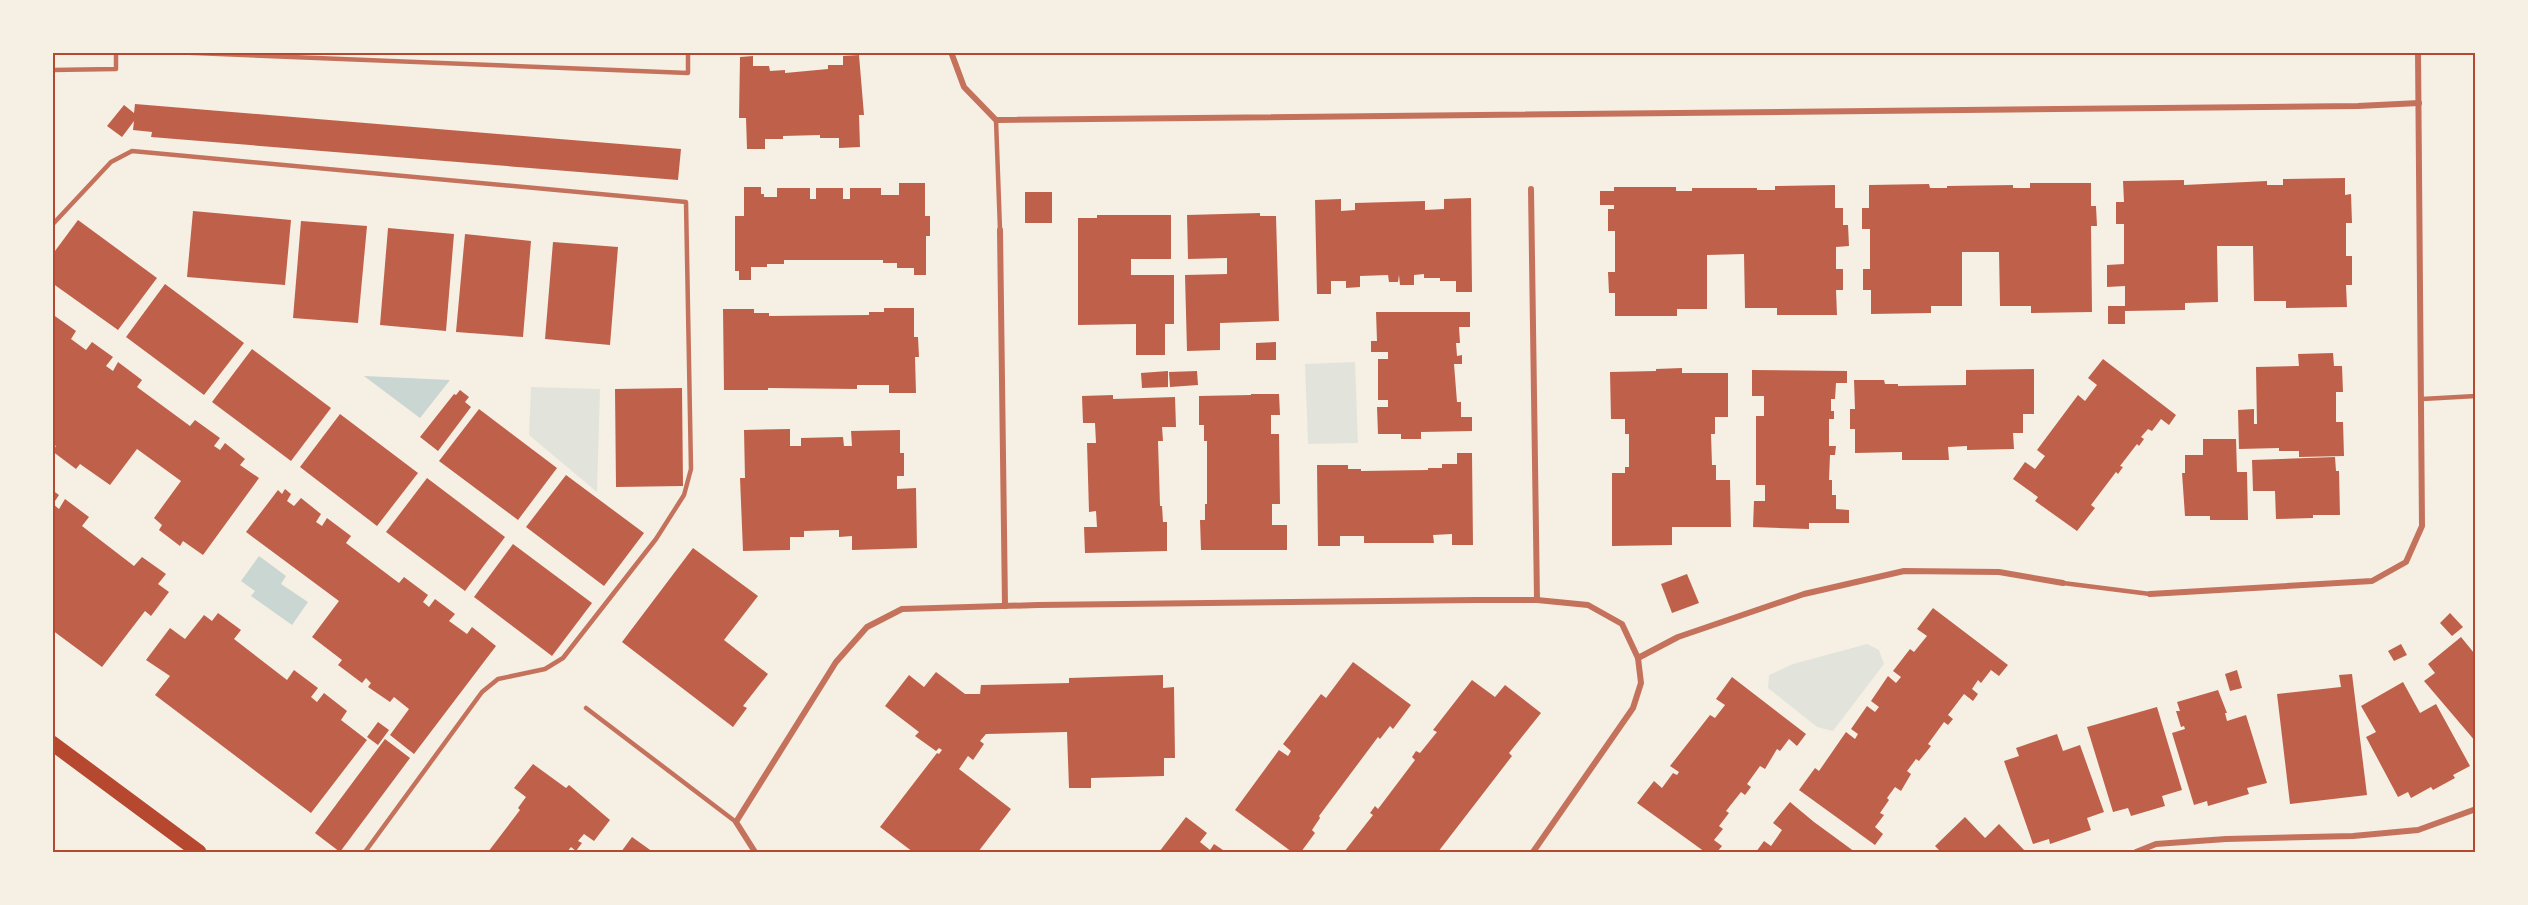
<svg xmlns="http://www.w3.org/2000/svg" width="2528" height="905" font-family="Cabin,sans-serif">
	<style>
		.green { fill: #e2e4dc }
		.water { fill: #c9d6d2 }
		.building { fill: #bf614a }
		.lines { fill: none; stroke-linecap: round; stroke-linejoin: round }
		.service { stroke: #c5725c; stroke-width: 4.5 }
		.minor { stroke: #c5725c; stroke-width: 6 }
		.primary { stroke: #b5482f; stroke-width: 15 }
		.neatline { fill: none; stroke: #b5482f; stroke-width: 2 }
	</style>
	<rect width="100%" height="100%" fill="#f6efe4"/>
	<g class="green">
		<path d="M1355,362l3,81 -50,1 -3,-80z"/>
		<path d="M531,387l69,2 -3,103 -68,-57z"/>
		<path d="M1867,644l12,6 5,14 -51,67 -16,-4 -49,-39 1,-13 24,-11z"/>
	</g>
	<g class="water">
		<path d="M364,376l86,4 -30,38z"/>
		<path d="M259,556l27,20 -5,8 27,18 -16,23 -41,-29 4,-5 -14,-10z"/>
	</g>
	<g class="building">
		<path d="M859,55l5,60h-5l1,32 -21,1v-10h-19v-3l-37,1v3h-18v10h-18l-1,-31h-7l1,-61 13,-1v10h16l1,5 15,-1v3l43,-4v-4h15v-9z"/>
		<path d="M135,104l546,45 -3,31 -527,-43 1,-5 -19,-2 1,-9 -12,16 -15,-11 17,-21 10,8z"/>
		<path d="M2345,178v17l6,-1 1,29h-6v33h6v29h-6l1,22 -61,1v-7h-32l-1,-55h-36l1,56 -33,1v7l-60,1v13h-17v-18h17v-20l-18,1v-22l17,-1v-40h-8v-22h8l-1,-21 61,-1v5l83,-4v4h16v-6z"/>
		<path d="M899,183h26v33h5v20h-4v39h-12v-7h-17v-5h-14v-3h-99v4h-17v3h-16v13h-12v-9h-4v-55h9v-29h17v7h3v3h13v-9h33v11h6v-11h27v11h7v-11h31v7h18z"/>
		<path d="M2030,183h61v23h5l1,20h-6l1,86 -61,1v-7h-31l-1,-54h-37v54h-31v7l-60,1v-24h-8v-21h7v-40h-8v-21h7v-23l60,-1 1,4h17v-2l66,-1v3h17z"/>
		<path d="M1835,185v23h8v17h5l1,21 -13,1v22h7v21h-7l1,25h-60v-7h-32l-1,-54 -37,1v54h-30v7h-62v-23h-6l-1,-21h7v-41h-7v-22h6v-4h-14v-14h14v-4h62v4h16v-3h65v2h18v-4z"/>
		<rect x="1025" y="192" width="27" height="31"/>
		<path d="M1471,198l1,94h-16v-11h-16v-3h-16v-4l-10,1v10h-14l-1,-10 -1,7h-9l-1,-7 -28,1v11l-14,1v-7h-15v13h-14l-2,-94 26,-1v12l14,-1v-7l70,-2v9l19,-1v-10z"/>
		<path d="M193,211l98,9 -6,65 -98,-8z"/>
		<path d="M1260,213v3h16l3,105 -59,2v27l-33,1 -2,-76 42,-1v-16l-39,1 -1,-44z"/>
		<path d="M1097,215h74v44h-40v16h43v49h-9v31h-29v-31l-58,1v-107h19z"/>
		<path d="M78,220l79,58 -39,52 -66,-47v-28z"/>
		<path d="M301,221l66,5 -9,97 -65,-5z"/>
		<path d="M388,228l66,6 -8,97 -66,-6z"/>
		<path d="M465,234l66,7 -8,96 -67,-5z"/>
		<path d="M553,242l65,5 -8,98 -65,-6z"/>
		<path d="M165,284l79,59 -40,52 -78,-58z"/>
		<path d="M884,308h30v29h4l1,20h-4l1,36h-27v-8h-32v4l-89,-1v2h-44l-1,-81h31v4h15v3l100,-1v-3h15z"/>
		<path d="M1376,312h94v15h-11l1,16h-4l1,13 5,-1v9h-8l3,38h4v15h11v14l-51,1v7h-20v-5h-23l-1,-27h11v-7h-10v-41h10v-7h-17v-11h6z"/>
		<path d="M52,314l24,17 -5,8 15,11 6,-8 21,15 -7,9 7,5 5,-9 24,18 -5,7 53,39 5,-6 25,18 -6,8 6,4 5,-7 20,16 -5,6 19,13 -56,77 -20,-14 -3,5 -21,-16 3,-5 -8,-7 27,-37 -44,-32 -27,36 -30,-21 -4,5 -24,-18 4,-5 -4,-2z"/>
		<path d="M1276,342v18h-20v-17z"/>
		<path d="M252,349l79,59 -40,53 -79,-59z"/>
		<path d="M2333,353l1,13h8l1,26h-7v30h7l1,34 -45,1v-6h-20v-3l-40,1 -1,-39 16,-1v15h3l-1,-57 43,-1 -1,-12z"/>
		<path d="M2103,359l73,56 -7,10 -8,-6 -9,12 -4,-2 -7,8 3,2 -5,7 -2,-2 -17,22 3,1 -5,7 -2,-2 -25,33 4,3 -18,23 -42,-30 3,-4 -25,-18 12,-17 10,7 10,-13 -8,-6 41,-55 7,6 12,-16 -9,-7z"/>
		<path d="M1682,368v5h46v44h-13v17h-4l1,31h4v15h14l1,47h-59v18l-60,1v-73h13v-6h4v-33h-4v-15h-14l-1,-47 46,-1v-2z"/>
		<path d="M2034,369v45h-11v19h-10l1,16 -47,1v-4l-19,1 1,13h-47v-8l-47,1v-24h-5v-20h5l-1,-29h30l1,4h13v2l68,-1v-15z"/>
		<path d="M1752,370l95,1v12h-11l-1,16h-4v12h3v8h-5v27h7l-1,9h-5l-1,25h3v15h4v14l13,1v13h-40v6l-56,-2 1,-26h11v-16h-9v-69h8v-20h-12z"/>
		<path d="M1168,371v16l-26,1 -1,-15z"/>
		<path d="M1197,371l1,14 -28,2 -1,-15z"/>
		<path d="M682,388l1,98 -67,1 -1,-98z"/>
		<path d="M460,390l9,7 -4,5 6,5 -33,44 -18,-14 34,-43 2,1z"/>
		<path d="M1251,394h28l1,21h-9v19h8l1,70h-8v21h15v25h-86l-1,-30h5v-16h2v-63h-3v-16h-5v-29l52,-1z"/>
		<path d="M1113,395v4l62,-2 1,30h-14l1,14h-5l2,65h2l1,16h4v29l-82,2 -1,-26h13l-1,-16 -7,1 -2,-69h9l-1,-20h-12l-1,-27z"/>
		<path d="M479,409l78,59 -39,52 -79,-59z"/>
		<path d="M340,414l78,59 -41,53 -77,-59z"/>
		<path d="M790,429v17h11v-8l42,-1 1,9h8l-1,-15 49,-1v23h4v23h-7v13l19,-1 1,60 -65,2v-14l-13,1v-7l-35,1v6h-14v13l-47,1 -3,-73h5l-1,-48z"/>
		<path d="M2203,439h33l1,33h10l1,48h-38v-4h-25l-3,-43h3v-18h18z"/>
		<path d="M1457,453h15l1,92h-21v-11l-19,1 1,8h-70v-7h-24v10h-22l-1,-81h31v4h13v2l67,-1v-2h14v-4h15z"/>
		<path d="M2335,457l1,14h3l1,44h-27v3l-37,1 -1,-28h-22l-1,-31z"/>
		<path d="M566,475l78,58 -40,53 -78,-59z"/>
		<path d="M427,478l78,59 -40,54 -79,-59z"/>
		<path d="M285,489l6,5 -4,7 7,5 7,-8 20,16 -5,8 6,4 5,-8 24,18 -5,7 53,40 5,-6 24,18 -5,7 6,5 6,-8 20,15 -6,7 18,13 5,-7 24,19 -82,108 -24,-19 19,-26 -15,-12 -4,5 -22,-15 3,-4 -5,-5 -4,5 -24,-18 4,-5 -30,-23 27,-36 -93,-69 32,-42 4,4z"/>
		<path d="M52,490l7,5 -6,9 6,5 6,-10 24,18 -7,9 52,40 8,-9 24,17 -8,10 11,8 -18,24 -6,-5 -43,56 -50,-37z"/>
		<path d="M513,544l79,59 -40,53 -78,-59z"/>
		<path d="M693,548l65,48 -34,44 44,34 -25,32 4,2 -14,19 -111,-85z"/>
		<path d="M1687,574l12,29 -27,10 -11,-29z"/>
		<path d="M1933,608l75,57 -9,11 -8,-6 -10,13 -3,-3 -6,9 6,5 -5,7 -9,-7 -16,21 5,4 -5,6 -4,-3 -16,22 3,2 -12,15 -3,-2 -9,12 4,3 -10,17 -6,-4 -8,11 2,2 -9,13 4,2 -9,12 8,7 -8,11 -76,-55 16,-22 4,3 27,-39 9,7 3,-5 -7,-5 16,-23 8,6 4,-5 -8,-6 17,-25 8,7 5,-6 -8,-6 17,-22 4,3 13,-16 -10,-7z"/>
		<path d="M218,613l23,17 -7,9 53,41 7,-10 24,18 -7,9 6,5 7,-9 23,18 -6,9 26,20 -56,73 -156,-118 15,-19 -24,-16 24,-32 15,11 19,-24 8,6z"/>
		<path d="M2450,613l13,14 -11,9 -12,-13z"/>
		<path d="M2461,637l13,16 2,-2v91l-52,-61 11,-8 -7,-9z"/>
		<path d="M2401,644l6,11 -13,6 -6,-10z"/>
		<path d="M1353,662l58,43 -18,24 -3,-3 -10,13 -2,-2 -59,79 1,2 -8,12 3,3 -14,19h-9l-57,-42 44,-60 9,6 3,-5 -8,-7 38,-50 5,4z"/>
		<path d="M2237,670l5,18 -12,3 -5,-17z"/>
		<path d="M936,672l29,22h15l1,-9 88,-2v-5l94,-3v13l11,-1 1,71h-11v18l-73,2v10h-22l-2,-56 -81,2 -6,7 4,3 -11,16 -5,-4 -9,13 52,40 -33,43h-65l-33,-25 57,-74 2,1 3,-4 -3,-2 -3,3 -21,-15 4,-4 -34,-26 24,-31 15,12z"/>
		<path d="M2352,674l15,121 -77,9 -13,-110 64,-7 -2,-12z"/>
		<path d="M1732,677l74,57 -9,12 -8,-7 -9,12 -3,-2 -12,20 -5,-3 -13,18 4,3 -6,8 -4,-3 -15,19 3,2 -10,13 4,3 -9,11 8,6 -5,6h-12l-68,-49 17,-22 8,7 11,-15 4,2 2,-3 -9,-6 40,-51 5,3 10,-13 -9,-6z"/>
		<path d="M1472,680l23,17 10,-12 36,28 -32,40 3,3 -74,96h-94l29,-37 -3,-2 5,-7 3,3 37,-49 -3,-3 4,-6 4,2 17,-21 -4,-2z"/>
		<path d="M2403,682l17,31 16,-9 34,62 -17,9 2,3 -22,12 -2,-3 -20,11 -3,-6 -10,5 -32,-60 10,-5 -15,-26z"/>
		<path d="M2218,690l9,23h-2l2,8 19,-6 21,68 -20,5 2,6 -41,12 -1,-5 -13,4 -22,-72 13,-4 -1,-3 -3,1 -5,-16h4l-3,-9z"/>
		<path d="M2157,707l25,83 -20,6 3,10 -34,10 -3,-8 -15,4 -26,-85z"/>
		<path d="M378,722l11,8 -11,15 -11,-8z"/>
		<path d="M2057,734l6,17 17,-6 24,67 -17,6 4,12 -41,14 -1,-5 -16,5 -29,-83 15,-5 -3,-8z"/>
		<path d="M385,739l25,19 -70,94 -25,-19z"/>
		<path d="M533,764l33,24 3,-3 41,35 -16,21 -10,-7 -6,7 4,2 -6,8 -5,-4 -4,5h-79l32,-42 -2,-2 8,-11 -12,-9z"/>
		<path d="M1790,802l24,20 41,30h-99l8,-11 7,5 11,-16 -9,-7z"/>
		<path d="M1186,817l21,16 -7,9 10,8 4,-6 12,8h-67z"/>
		<path d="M1965,817l20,21 14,-14 27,28h-85l-6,-6z"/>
		<path d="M632,837l21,15h-32z"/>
	</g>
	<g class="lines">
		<g class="service">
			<path d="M170,52l518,21v-21"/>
			<path d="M52,70l64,-1v-17"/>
			<path d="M996,120l4,110"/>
			<path d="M52,225l59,-63 21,-11 554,51 5,267 -7,26 -28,44 -93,119 -18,11 -47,10 -16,13 -117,160"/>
			<path d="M2422,399l54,-3"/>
			<path d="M2063,583l87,11"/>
			<path d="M586,708l150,114"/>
		</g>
		<g class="minor">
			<path d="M951,52l13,35 32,33 1362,-14 61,-3"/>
			<path d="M1531,189l6,411"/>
			<path d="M1000,230l5,376"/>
			<path d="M2150,594l222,-13 34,-19 16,-36 -4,-474"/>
			<path d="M1638,658l40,-21 126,-43 100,-23 95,1 64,11"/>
			<path d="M755,852l-19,-30 100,-160 31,-35 35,-18 136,-4 438,-5h61l51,5 34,19 16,34 3,25 -8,25 -100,144"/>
			<path d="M2136,852l20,-8 70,-5 127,-3 65,-6 58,-21"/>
		</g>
		<path class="primary" d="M52,743l147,109"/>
	</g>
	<rect width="2528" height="905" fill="none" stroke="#f6efe4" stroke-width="108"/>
	<rect x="54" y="54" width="2420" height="797" class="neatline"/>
</svg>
